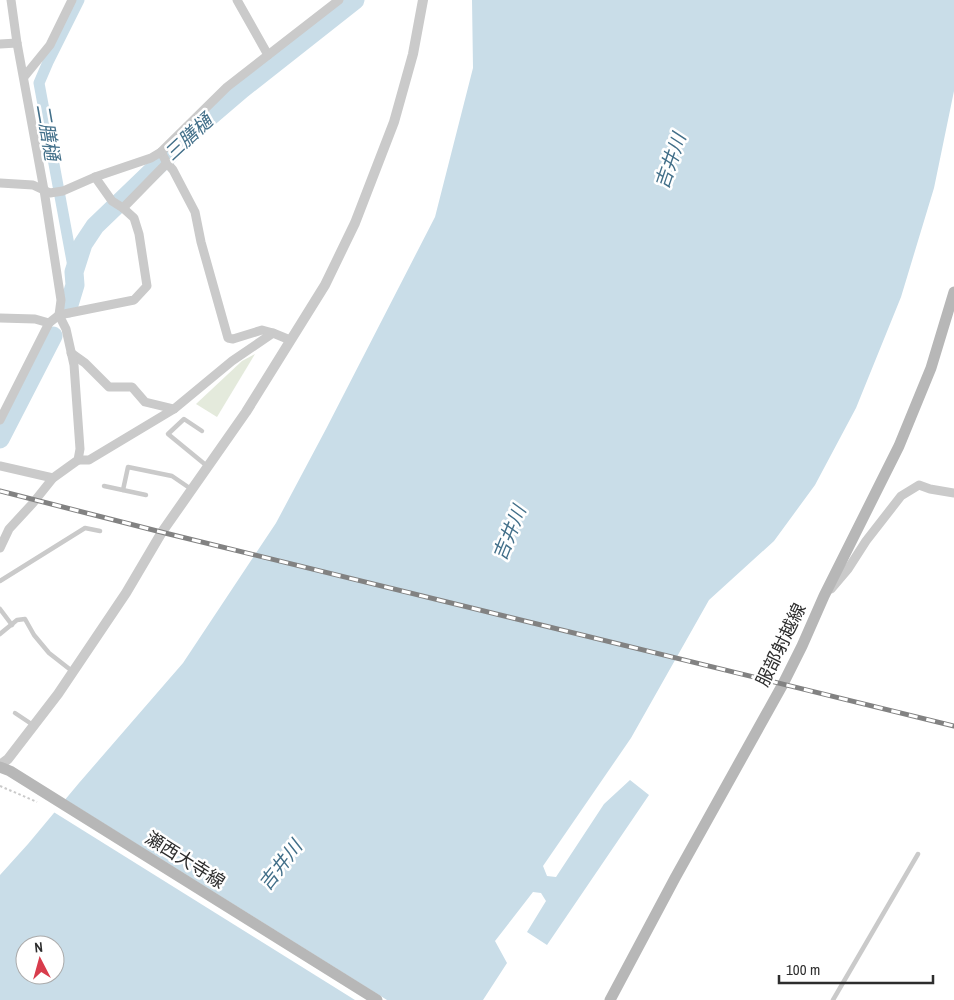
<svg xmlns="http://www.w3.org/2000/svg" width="954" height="1000" font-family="'Archivo Narrow','Noto Sans JP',sans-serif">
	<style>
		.green { fill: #e4eadc }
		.water { fill: #c9dde8; fill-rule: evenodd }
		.pier { fill: #fff }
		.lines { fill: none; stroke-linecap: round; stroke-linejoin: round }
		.canal { stroke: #c9dde8; stroke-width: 11 }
		.river { stroke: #c9dde8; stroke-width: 19 }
		.path { stroke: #cacaca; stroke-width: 2; stroke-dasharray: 2.5 2.5; stroke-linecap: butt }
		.service { stroke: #cacaca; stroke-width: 4.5 }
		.minor { stroke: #cacaca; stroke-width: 9 }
		.tertiary { stroke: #cacaca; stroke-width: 10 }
		.secondary { stroke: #b7b7b7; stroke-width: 11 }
		.rail-casing { stroke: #828282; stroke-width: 5 }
		.rail { stroke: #fff; stroke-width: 3; stroke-dasharray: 9; stroke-linecap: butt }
		.labels { text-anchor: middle; stroke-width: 5; stroke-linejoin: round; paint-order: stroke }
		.street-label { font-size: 18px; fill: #2d2d2d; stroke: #fff }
		.water-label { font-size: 19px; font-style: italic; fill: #426f89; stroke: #fff }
	</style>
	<rect width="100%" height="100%" fill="#fff"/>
	<path class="green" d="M255,354l-38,63 -21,-13 46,-43z"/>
	<path class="water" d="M472,0h482v91l-20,97 -33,109 -45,111 -41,77 -41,56 -65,59 -78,138 -88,128 4,10 9,1 48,-73 26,-24 19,15 -102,150 -20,-13 19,-31 -5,-8 -8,-1 -38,49 12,22 -24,37h-483v-125l28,-31 51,-61 104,-120 93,-140 50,-94 109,-212 38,-149zM25,945h30v30h-30z"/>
	<path class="pier" d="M63,798l324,202h-32l-303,-189z"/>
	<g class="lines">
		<path class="canal" d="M74,272l-35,-189 9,-21 31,-62"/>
		<g class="river">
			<path d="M68,308l7,-23 -1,-13 9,-28 12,-18 106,-102 41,-35 113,-89"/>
			<path d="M0,439l53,-103"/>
		</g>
		<path class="path" d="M0,786l37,16"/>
		<g class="service">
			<path d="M202,431l-18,-12 -16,15 39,32"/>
			<path d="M104,486l42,9"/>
			<path d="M123,490l5,-23 44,9 19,13"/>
			<path d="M0,581l85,-53 15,3"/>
			<path d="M0,609l12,16"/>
			<path d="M0,634l17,-14 8,-1 9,16 15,18 23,18"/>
			<path d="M15,713l18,12"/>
			<path d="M833,1000l85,-146"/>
		</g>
		<g class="minor">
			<path d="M237,0l31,55"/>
			<path d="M0,44l17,-1"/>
			<path d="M24,77l26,-32 22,-45"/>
			<path d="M161,152l6,11 6,7 22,42 6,30 27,96 5,1 29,-9 11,3"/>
			<path d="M0,183l33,2 17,8 13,-2 32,-14 56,-19 10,-6 66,-65 112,-87"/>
			<path d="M123,208l44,-45"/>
			<path d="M0,318l35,1 14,4"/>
			<path d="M71,353l14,10 24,24h23l13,15 29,7"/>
			<path d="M0,420l49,-97 10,-8 75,-15 13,-14 -8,-52 -5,-16 -11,-10 -11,-7 -17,-24"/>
			<path d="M78,460h11l85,-51 58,-48 41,-28 17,7"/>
			<path d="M0,466l53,12"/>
			<path d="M0,548l9,-19 24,-26 20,-25 25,-18 2,-11 -6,-84 -8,-36 -7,-14 2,-15 -17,-110 -27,-147 -6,-43"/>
			<path d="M831,589l17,-20 18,-28 35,-45 18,-11 11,4 24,4"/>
		</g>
		<path class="tertiary" d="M0,765l8,-6 50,-65 68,-101 36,-61 84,-120 79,-127 30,-62 39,-101 19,-68 10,-54"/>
		<g class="secondary">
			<path d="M0,767l10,4 367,229"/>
			<path d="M610,1000l65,-122 108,-194 19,-38 22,-50 75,-150 32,-78 23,-76"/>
		</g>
		<defs>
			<path id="rail" d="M0,491l169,43 785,192"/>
		</defs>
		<use href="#rail" class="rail-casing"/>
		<use href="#rail" class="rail"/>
	</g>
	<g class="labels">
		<g class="street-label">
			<text transform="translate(781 645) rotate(-64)" y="6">服部射越線</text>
			<text transform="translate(185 860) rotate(32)" y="6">瀬西大寺線</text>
		</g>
		<g class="water-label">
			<text transform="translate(48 132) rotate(80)" y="7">二膳樋</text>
			<text transform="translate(188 137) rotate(-43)" y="7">三膳樋</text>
			<text transform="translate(670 161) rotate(-71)" y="7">吉井川</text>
			<text transform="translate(509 533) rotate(-68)" y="7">吉井川</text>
			<text transform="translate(280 865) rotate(-52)" y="7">吉井川</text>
		</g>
	</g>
	<g transform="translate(40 960) rotate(354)"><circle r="24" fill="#ffffff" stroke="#ababab"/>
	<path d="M0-4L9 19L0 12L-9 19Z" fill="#d83c4c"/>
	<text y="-8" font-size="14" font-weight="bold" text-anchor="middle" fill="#2d2d2d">N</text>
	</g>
	<path d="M779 975v8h154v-8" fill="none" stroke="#2d2d2d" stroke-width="2.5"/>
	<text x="786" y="975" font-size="15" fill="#2d2d2d" stroke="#ffffff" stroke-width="4" paint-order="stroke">100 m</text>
</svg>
